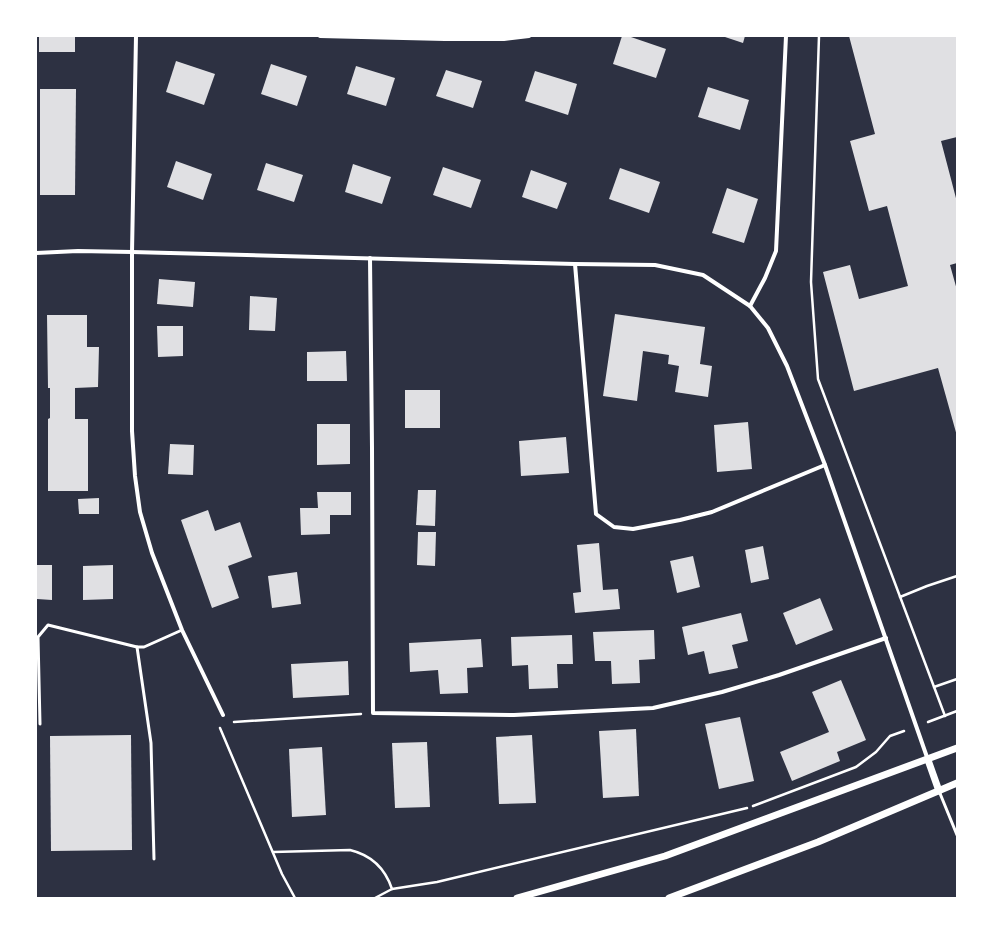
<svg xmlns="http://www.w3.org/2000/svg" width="993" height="934" font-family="Cabin,sans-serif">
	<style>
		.building { fill: #e0e0e3 }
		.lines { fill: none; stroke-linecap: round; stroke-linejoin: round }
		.path { stroke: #fff; stroke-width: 2.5 }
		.service { stroke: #fff; stroke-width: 3 }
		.minor { stroke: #fff; stroke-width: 4 }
		.tertiary { stroke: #fff; stroke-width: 7 }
	</style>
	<rect width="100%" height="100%" fill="#2d3142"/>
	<g class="building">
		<rect x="39" y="36" width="36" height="16"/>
		<path d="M622,36h6l38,13 -10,29 -43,-14z"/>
		<path d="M722,36h23l-2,7z"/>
		<path d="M849,36h108v101l-16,4 16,61v61l-7,2 7,25v146l-19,-68 -84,23 -31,-119 27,-7 9,34 49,-13 -21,-80 -18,5 -19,-70 25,-7z"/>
		<path d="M176,61l39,13 -11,31 -38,-13z"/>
		<path d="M271,64l36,12 -10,30 -36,-12z"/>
		<path d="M356,66l39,12 -9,28 -39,-12z"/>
		<path d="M446,70l36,11 -9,27 -37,-12z"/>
		<path d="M535,71l42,13 -9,31 -43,-14z"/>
		<path d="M708,87l41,13 -9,30 -42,-13z"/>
		<path d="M40,89h36l-1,106h-35z"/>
		<path d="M176,161l36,13 -9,26 -36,-13z"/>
		<path d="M266,163l37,12 -9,27 -37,-12z"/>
		<path d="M353,164l38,13 -9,27 -37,-12z"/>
		<path d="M443,167l38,13 -10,28 -38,-13z"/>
		<path d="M620,168l40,14 -11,31 -40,-14z"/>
		<path d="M531,170l36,13 -10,26 -35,-12z"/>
		<path d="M727,188l31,11 -14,44 -32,-10z"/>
		<path d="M159,279l36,3 -2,25 -36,-3z"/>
		<path d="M250,296l27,2 -2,33 -26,-1z"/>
		<path d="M615,314l90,13 -5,37 12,2 -4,31 -33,-5 4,-26 -11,-2 1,-9 -26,-4 -6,50 -34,-5z"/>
		<path d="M47,315h40v32h12l-1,40 -23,1v31h13v72h-40v-72l2,-1v-30h-2z"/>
		<path d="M157,326h26v30l-25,1z"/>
		<path d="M346,351l1,30h-40v-29z"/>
		<rect x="405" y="390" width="35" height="38"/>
		<path d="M748,422l4,47 -35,3 -3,-47z"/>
		<path d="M317,424h33v40l-33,1z"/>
		<path d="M566,437l3,36 -48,3 -2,-35z"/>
		<path d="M170,444l24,1 -1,30 -25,-1z"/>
		<path d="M418,490h18l-1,36 -19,-1z"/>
		<path d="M317,492h34v23h-21v19l-29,1 -1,-27h18z"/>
		<path d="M99,498v16h-20l-1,-15z"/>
		<path d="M208,510l7,21 25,-9 12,35 -24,9 11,32 -27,10 -31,-88z"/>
		<path d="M418,532h18l-1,34 -18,-1z"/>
		<path d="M599,543l4,47 15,-1 2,20 -45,4 -2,-20 8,-1 -4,-47z"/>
		<path d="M763,546l6,33 -18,4 -6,-33z"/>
		<path d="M693,556l7,31 -23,6 -7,-32z"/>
		<path d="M37,565h15v35l-15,-1z"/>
		<path d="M113,565v34l-30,1v-34z"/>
		<path d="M297,572l4,32 -29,4 -4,-32z"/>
		<path d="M820,598l13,32 -37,15 -13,-32z"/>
		<path d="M741,613l7,28 -16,4 6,23 -29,6 -5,-23 -16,4 -6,-28z"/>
		<path d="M654,630l1,29 -16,1 1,23 -28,1 -1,-23h-16l-2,-29z"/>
		<path d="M572,635l1,29h-16l1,24 -29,1 -1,-24 -16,1 -1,-29z"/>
		<path d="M481,639l2,28 -16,1 1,25 -28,1 -2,-24 -28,2 -1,-29z"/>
		<path d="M348,661l1,34 -56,3 -2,-34z"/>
		<path d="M841,680l25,60 -29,12 3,9 -48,20 -12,-29 49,-20 -17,-40z"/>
		<path d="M740,717l14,64 -35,8 -14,-65z"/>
		<path d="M636,729l3,67 -36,2 -4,-67z"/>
		<path d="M131,735l1,115 -81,1 -1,-115z"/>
		<path d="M532,735l4,68 -37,1 -3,-67z"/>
		<path d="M427,742l3,65 -35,1 -3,-65z"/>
		<path d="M322,747l4,68 -34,2 -3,-68z"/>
	</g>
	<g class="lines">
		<g class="path">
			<path d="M819,36l-8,246 7,97 127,337"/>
			<path d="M900,597l27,-11 30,-10"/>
			<path d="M934,687l23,-8"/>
			<path d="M234,722l127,-8"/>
			<path d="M928,722l29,-11"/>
			<path d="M220,728l62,146 13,24"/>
			<path d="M753,806l103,-39 20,-15 14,-16 14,-5"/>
			<path d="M273,852l77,-2c21,5 35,18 42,39"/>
			<path d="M375,898l17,-9 45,-7 310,-74"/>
		</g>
		<g class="service">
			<path d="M137,647l14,96 3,116"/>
			<path d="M40,724l-2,-87 10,-12 89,22h7l38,-17"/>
			<path d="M939,791l18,44"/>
		</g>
		<g class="minor">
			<path d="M136,36l-4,216v179l3,45 5,36 12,41 30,77 41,85"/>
			<path d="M320,36l125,3h59l25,-3"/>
			<path d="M36,253l42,-2 54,1 443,12 80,1 48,10 47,31 18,22 19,38 38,99 103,295"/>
			<path d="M370,258l2,190 1,265 141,2 139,-7 69,-16 57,-17 107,-37"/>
			<path d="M575,264l21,250 18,13 19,2 47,-9 32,-8 113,-47"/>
			<path d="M750,306l15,-28 11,-27 10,-215"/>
		</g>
		<g class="tertiary">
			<path d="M928,760l11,31"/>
			<path d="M517,898l148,-42 292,-108"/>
			<path d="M669,898l149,-56 139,-59"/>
		</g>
	</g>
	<rect width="993" height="934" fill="none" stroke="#ffffff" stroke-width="74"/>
</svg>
